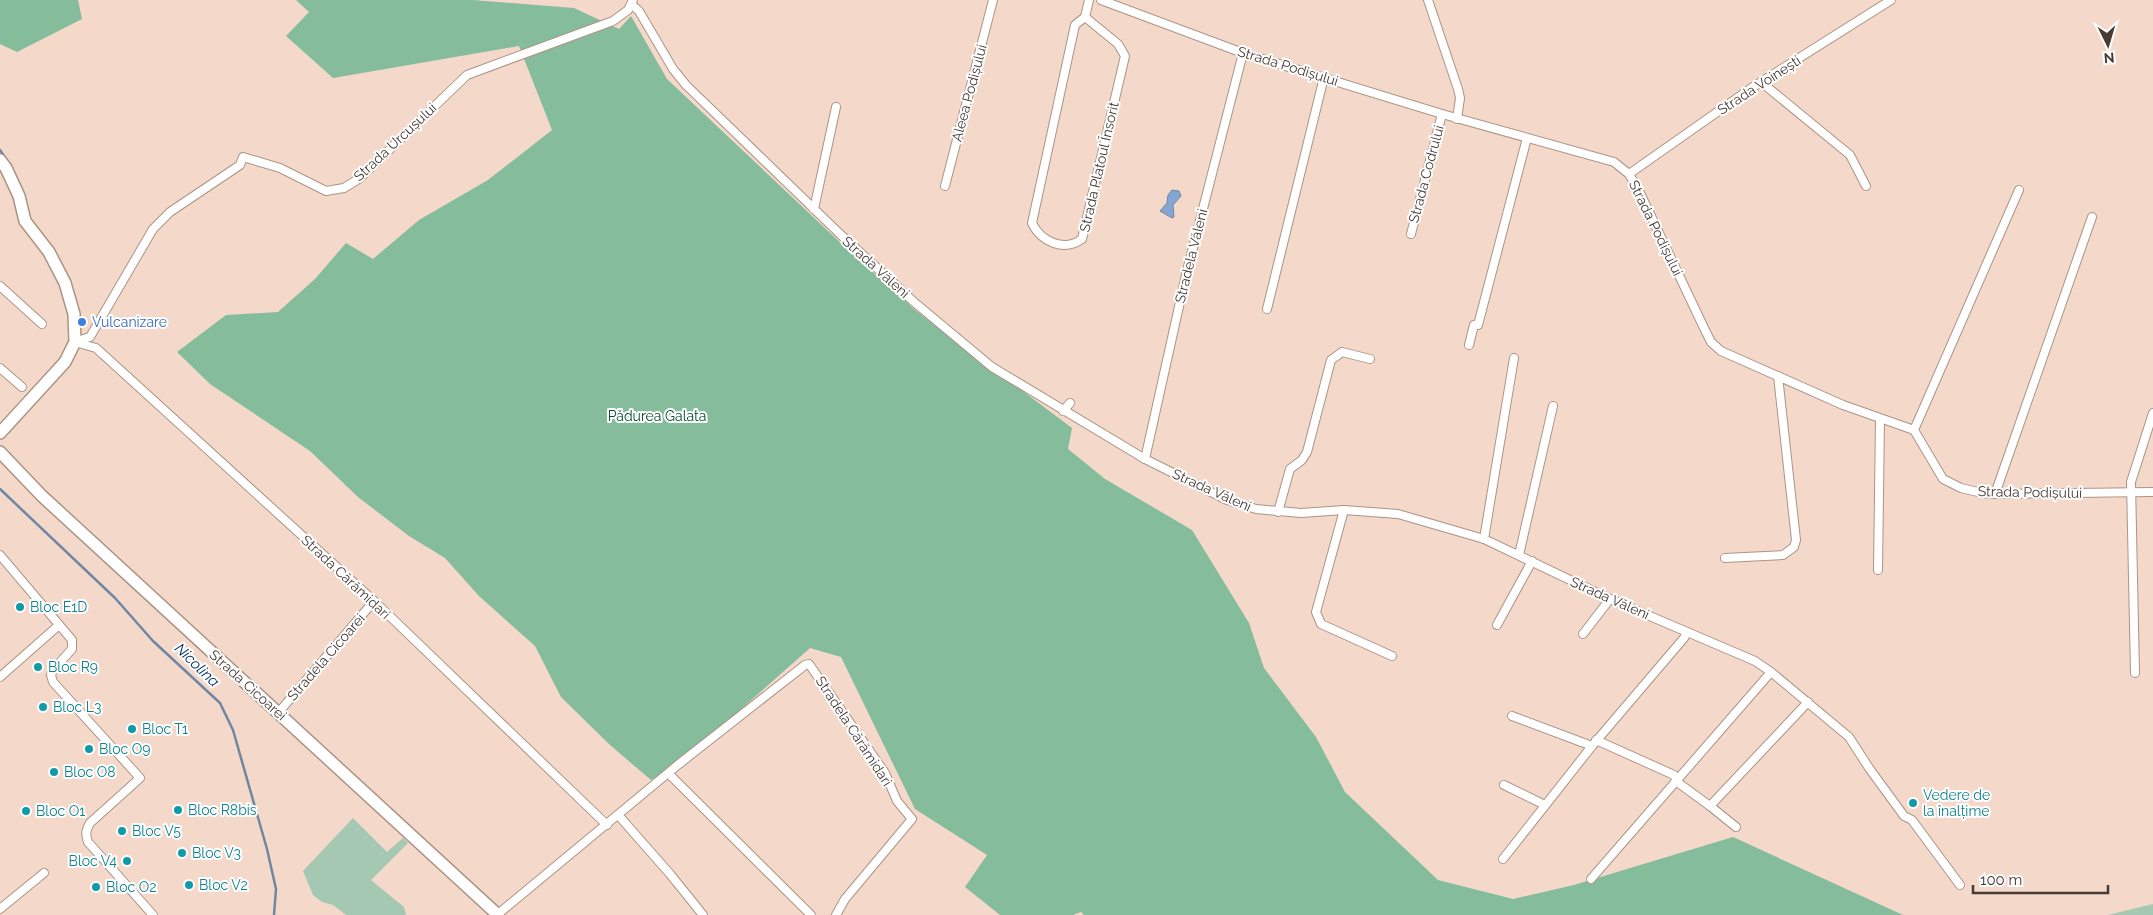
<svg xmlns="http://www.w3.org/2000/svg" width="2153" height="915" font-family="Raleway,sans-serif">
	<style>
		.green { fill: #a5c8b2 }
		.forest { fill: #84bc9c }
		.water { fill: #84a6d3; stroke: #7186a3 }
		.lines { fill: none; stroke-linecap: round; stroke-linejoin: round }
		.stream { stroke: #7186a3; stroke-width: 2.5 }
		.street-casing { stroke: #ac9485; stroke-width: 10 }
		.secondary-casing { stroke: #ac9485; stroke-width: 14 }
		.street { stroke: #fff; stroke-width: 8 }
		.secondary { stroke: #fff; stroke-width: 11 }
		.shop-dot { fill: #3f7fe0; stroke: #fff; stroke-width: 2 }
		.culture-dot { fill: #0f9aa8; stroke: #fff; stroke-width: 2 }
		.labels { text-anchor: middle; stroke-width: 4; stroke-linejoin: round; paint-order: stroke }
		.street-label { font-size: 14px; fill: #453a34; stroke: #fff }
		.shop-label { font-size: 14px; fill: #366cbe; stroke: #fff; text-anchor: start }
		.park-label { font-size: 14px; fill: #054e30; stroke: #fff }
		.culture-label { font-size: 14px; fill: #0d838f; stroke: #fff; text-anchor: start }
		.water-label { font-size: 15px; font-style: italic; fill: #023469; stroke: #fff }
	</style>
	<rect width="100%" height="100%" fill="#f4d9ca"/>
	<g class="green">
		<path d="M353,818l34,34 16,-14 5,5 -37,37 33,27 2,8h-60l-13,-10 -11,-3 -9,-7 -10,-24z"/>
		<path d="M2153,904v11h-45z"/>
	</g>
	<g class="forest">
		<path d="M0,0h78l4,19 -65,33 -17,-8z"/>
		<path d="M296,0h177l101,8 45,21 12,-13 36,63 178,168 70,63 157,118 -4,21 37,30 87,51 57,93 15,45 52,69 29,55 93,88 75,19 61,-14 159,-48 170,78h-819l-3,-3 -8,3h-73l-35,-28 22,-32 -72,-46 -74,-152 -31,-9 -131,116 -28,16 -41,-35 -49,-48 -26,-51 -56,-50 -34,-38 -36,-22 -51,-39 -48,-46 -100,-67 -33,-32 49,-37 52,-3 37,-33 31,-36 27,16 46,-39 69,-40 64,-50 -33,-84 -186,32 -47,-42 23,-24z"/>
	</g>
	<path class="water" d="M1172,190l7,1 2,5 -8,9 1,12 -2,1 -12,-7 7,-8 1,-8z"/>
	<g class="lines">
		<g class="stream">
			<path d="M0,150l6,9"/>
			<path d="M0,489l115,109 38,43 67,62 13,27 34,119 9,40 -2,26"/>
		</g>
		<defs>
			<g id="street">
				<path d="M1101,0l142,53 199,61 172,48 15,12 11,19 64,135 7,14 10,9 122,54 71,25 29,49 18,9 21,5 13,1 158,-2"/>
				<path d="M1428,0l30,89 2,9 -3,21"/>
				<path d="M632,5l7,6 34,58 13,16 154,149 74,68 78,65 153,92 82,41 29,9 45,4 43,-3 54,4 86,25 126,60 145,62 16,11 78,65 20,31 35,48 8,4 48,65"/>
				<path d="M1085,17l33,27 7,12 -43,183c-18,13 -41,3 -50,-16l43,-198z"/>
				<path d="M1085,17l4,-17"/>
				<path d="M1761,82l89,73 16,31"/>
				<path d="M1629,174l121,-85 141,-89"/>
				<path d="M945,186l48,-186"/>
				<path d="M814,209l22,-102"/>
				<path d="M1411,234l31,-120"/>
				<path d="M0,286l42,38"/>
				<path d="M1267,309l57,-232"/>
				<path d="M77,341l13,-4 63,-108 17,-17 70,-47 3,-8 37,11 46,23 18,-3 16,-10 107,-103 146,-54 15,-11 5,-10"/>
				<path d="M75,342l21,6 278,253 233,224"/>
				<path d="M1469,345l5,-20h4l49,-187"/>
				<path d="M0,368l22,19"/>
				<path d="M1063,411l7,-8"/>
				<path d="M1914,430l105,-240"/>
				<path d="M1145,459l41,-184 57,-222"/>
				<path d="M1995,494l97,-277"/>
				<path d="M1344,510l-28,102 5,12 71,32"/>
				<path d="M1278,512l12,-43 12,-9 5,-8 24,-92 11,-8 28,7"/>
				<path d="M1484,539l30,-181"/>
				<path d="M0,555l72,85v9l-19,21 -2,5 2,7 87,96 -50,45c-4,7 -5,11 -2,19l65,73"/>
				<path d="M1519,555l34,-149"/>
				<path d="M1725,558l58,-3 11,-8 2,-7 -18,-164"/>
				<path d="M1878,570l2,-151"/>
				<path d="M1497,625l35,-64"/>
				<path d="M1583,634l27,-35"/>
				<path d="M2135,673l-4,-191 22,-69"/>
				<path d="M0,677l59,-52"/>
				<path d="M278,713l96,-112"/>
				<path d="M1512,716l80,30"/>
				<path d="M1596,740l78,35 3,7 33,24 98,-104"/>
				<path d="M669,774l142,141"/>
				<path d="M1504,785l41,20"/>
				<path d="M1710,806l26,21"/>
				<path d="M619,816l51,58 33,41"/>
				<path d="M1503,859l89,-113 92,-108 3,-6"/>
				<path d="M1591,879l180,-207"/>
				<path d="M0,909l44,-36"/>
				<path d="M498,914l181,-150 126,-99 4,-1 76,109 12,28 15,18 -67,80 -9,16"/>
			</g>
			<g id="secondary">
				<path d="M0,160l6,8 13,28 6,25 24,31 16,31 9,31 1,28 -10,20 -65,71"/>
				<path d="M0,452l42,44 456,419"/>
			</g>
		</defs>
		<use href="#street" class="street-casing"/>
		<use href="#secondary" class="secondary-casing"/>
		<use href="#street" class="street"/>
		<use href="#secondary" class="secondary"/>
	</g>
	<circle class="shop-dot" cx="82" cy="322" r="5"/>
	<g class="culture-dot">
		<circle cx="20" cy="607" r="5"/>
		<circle cx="38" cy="667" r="5"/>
		<circle cx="43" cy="707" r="5"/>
		<circle cx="132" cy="729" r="5"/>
		<circle cx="89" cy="749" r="5"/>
		<circle cx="54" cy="772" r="5"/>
		<circle cx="1913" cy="803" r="5"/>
		<circle cx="178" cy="810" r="5"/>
		<circle cx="26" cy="811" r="5"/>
		<circle cx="122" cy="831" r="5"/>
		<circle cx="182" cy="853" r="5"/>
		<circle cx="127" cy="861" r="5"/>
		<circle cx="189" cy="885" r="5"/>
		<circle cx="96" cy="887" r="5"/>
	</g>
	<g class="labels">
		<g class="street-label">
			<text transform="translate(1288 66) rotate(17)" y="5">Strada Podișului</text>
			<text transform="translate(1759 85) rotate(-33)" y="5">Strada Voinești</text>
			<text transform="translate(969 93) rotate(-75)" y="5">Aleea Podișului</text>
			<text transform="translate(395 142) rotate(-43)" y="5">Strada Urcușului</text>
			<text transform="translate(1099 167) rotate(-77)" y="5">Strada Platoul Însorit</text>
			<text transform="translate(1426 174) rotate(-75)" y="5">Strada Codrului</text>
			<text transform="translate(1656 228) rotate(64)" y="5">Strada Podișului</text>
			<text transform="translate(1191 256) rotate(-76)" y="5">Stradela Văleni</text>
			<text transform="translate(876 267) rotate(42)" y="5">Strada Văleni</text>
			<text transform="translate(1212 490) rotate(24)" y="5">Strada Văleni</text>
			<text transform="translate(2030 492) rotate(1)" y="5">Strada Podișului</text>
			<text transform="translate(346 577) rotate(43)" y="5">Strada Cărămidari</text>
			<text transform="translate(1610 598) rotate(24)" y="5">Strada Văleni</text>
			<text transform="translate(326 657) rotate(-49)" y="5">Stradela Cicoarei</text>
			<text transform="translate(248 685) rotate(42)" y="5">Strada Cicoarei</text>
			<text transform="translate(854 731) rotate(57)" y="5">Stradela Cărămidari</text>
		</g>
		<g class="shop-label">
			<text x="92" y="327">Vulcanizare</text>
		</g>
		<g class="park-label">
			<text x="657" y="421">Pădurea Galata</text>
		</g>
		<g class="culture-label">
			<text x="30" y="612">Bloc E1D</text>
			<text x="48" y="672">Bloc R9</text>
			<text x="53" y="712">Bloc L3</text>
			<text x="142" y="734">Bloc T1</text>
			<text x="99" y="754">Bloc O9</text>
			<text x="64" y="777">Bloc O8</text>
			<text x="1923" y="800">Vedere de<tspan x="1923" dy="16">la înalțime</tspan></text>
			<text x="188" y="815">Bloc R8bis</text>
			<text x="36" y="816">Bloc O1</text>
			<text x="132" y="836">Bloc V5</text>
			<text x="192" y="858">Bloc V3</text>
			<text x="117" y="866" text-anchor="end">Bloc V4</text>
			<text x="199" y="890">Bloc V2</text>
			<text x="106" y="892">Bloc O2</text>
		</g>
		<g class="water-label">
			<text transform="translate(197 665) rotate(44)" y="5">Nicolina</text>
		</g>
	</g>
	<g transform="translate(2108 45) rotate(175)" stroke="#ffffff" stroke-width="4" paint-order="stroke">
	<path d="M0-4L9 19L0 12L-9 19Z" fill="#453a34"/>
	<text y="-8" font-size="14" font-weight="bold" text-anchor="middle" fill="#453a34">N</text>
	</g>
	<path d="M1973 885v8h135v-8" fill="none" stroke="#453a34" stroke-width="2.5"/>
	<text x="1980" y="885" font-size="15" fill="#453a34" stroke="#ffffff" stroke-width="4" paint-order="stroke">100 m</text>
</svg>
